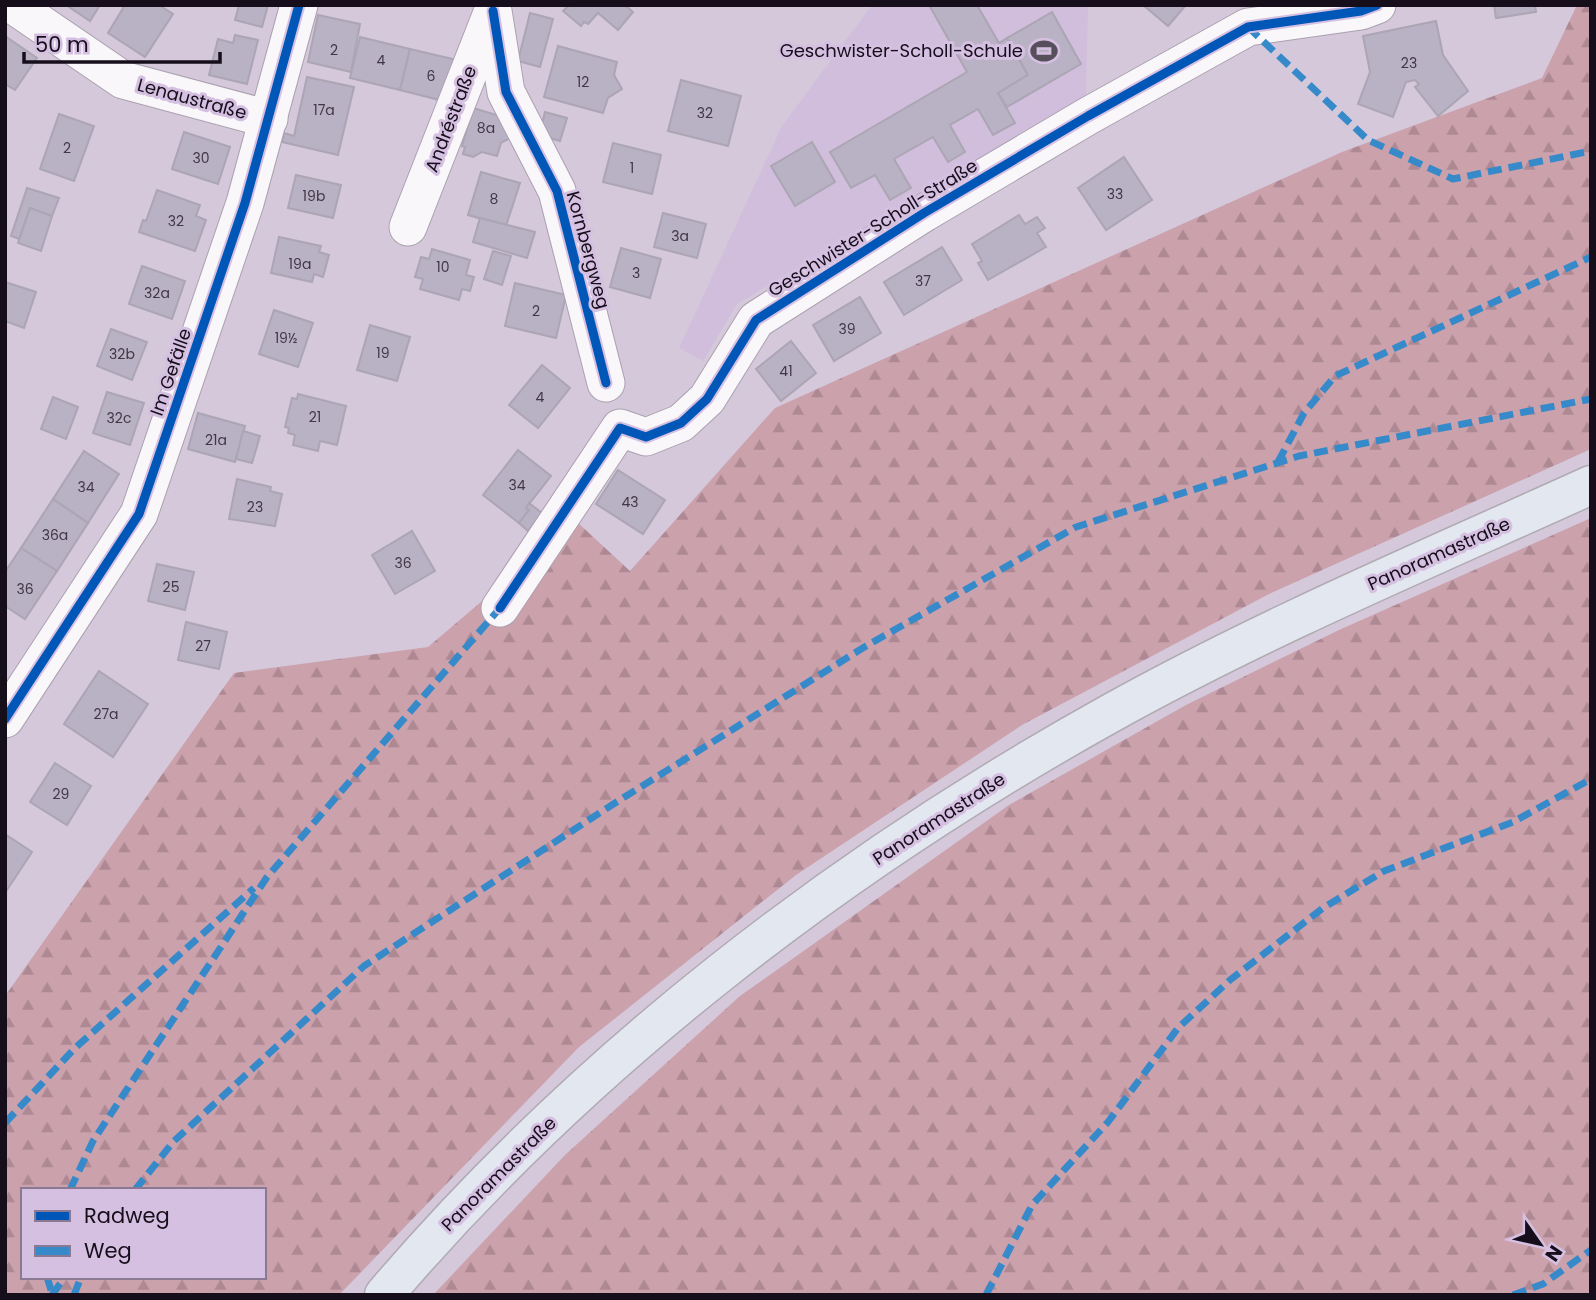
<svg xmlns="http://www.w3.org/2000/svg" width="1596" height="1300" font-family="Poppins,sans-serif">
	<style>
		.built { fill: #d1bedc }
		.forest { fill: url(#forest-firs); fill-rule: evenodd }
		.building { fill: #b9b1c4; stroke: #aba5b4; stroke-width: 2 }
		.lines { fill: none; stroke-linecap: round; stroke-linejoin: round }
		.minor-casing { stroke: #aaa1af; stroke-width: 39 }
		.major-casing { stroke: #b0aab3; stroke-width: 41 }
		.minor { stroke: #f9f7f9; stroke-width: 37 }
		.major { stroke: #e3e7ef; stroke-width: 38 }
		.quiet { stroke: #378ac9; stroke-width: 7; stroke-dasharray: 14 7; stroke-linecap: butt }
		.cycleway-casing { stroke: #d6c0e2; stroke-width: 13 }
		.cycleway { stroke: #0057b8; stroke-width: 9 }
		.labels { text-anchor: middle; stroke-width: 6; stroke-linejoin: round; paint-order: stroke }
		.number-label { font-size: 14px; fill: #403846 }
		.poi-label { font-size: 18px; fill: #160e1a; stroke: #d6c0e2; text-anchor: end }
		.street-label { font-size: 18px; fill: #160e1a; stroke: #d6c0e2 }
	</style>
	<defs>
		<pattern id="forest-firs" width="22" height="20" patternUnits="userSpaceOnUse" patternTransform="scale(1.75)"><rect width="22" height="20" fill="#cba1ac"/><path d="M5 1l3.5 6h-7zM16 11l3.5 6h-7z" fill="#ae8993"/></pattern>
	</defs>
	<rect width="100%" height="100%" fill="#d4c8da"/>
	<path class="built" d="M872,5h216l-2,90 -349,209 -34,57 -24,-13 103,-222z"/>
	<g class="forest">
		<path d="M1577,5h14v444l-322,145 -247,131 -226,150 -217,172 -240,248h-334v-299l229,-323 194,-26 148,-126 54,50 145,-163 567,-256 200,-74zM23,1190h241v87h-241z"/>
		<path d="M1591,518v777h-1158l132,-140 175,-159 269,-191 177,-100 153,-75z"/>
	</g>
	<g class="building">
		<path d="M66,5h34l-10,16z"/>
		<path d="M125,5h34l14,9 -28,43 -37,-24z"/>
		<path d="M239,5h29l-6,22 -27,-7z"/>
		<path d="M565,5h60l8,7 -15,18 -20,-17 -10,11 -4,-2 -3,4 -18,-15 4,-4z"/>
		<path d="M929,5h48l22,38 8,-5 21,37 -30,18 17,30 -22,12 -15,-26 -28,16 15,27 -17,10 -15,-25 -39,22 17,29 -21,12 -15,-25 -24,13 -21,-36 137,-80z"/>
		<path d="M1143,5h43l-18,21z"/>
		<path d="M1494,5h41l1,7 -40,6z"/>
		<path d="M1052,12l29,52 -74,43 -9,-14 30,-18 -21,-37z"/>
		<path d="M530,13l23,6 -13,48 -22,-6z"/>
		<path d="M318,15l42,9 -9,48 -43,-10z"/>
		<path d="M1436,21l7,34 25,36 -30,25 -23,-29 4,-3 -4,-4 -9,2 -13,35 -35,-13 12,-32 -7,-36z"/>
		<path d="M235,35l23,5 -11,44 -38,-9 9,-36 15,4z"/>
		<path d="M5,36l32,22 -22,32 -10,-6z"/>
		<path d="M360,37l50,12 -10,41 -50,-12z"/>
		<path d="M558,46l59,16 -3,13 8,14 -14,9 -5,15 -59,-16z"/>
		<path d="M410,49l51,12 -10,42 -51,-13z"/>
		<path d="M307,77l47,10 -16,68 -56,-13 2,-9 10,3z"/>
		<path d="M681,80l60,16 -13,50 -60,-15z"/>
		<path d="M473,108l27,8 10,22 -9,5 -4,13 -15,-4 -9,5 -10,-3 2,-7 -3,-1z"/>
		<path d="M545,112l22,6 -7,23 -21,-6z"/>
		<path d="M59,114l35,12 -20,55 -34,-12z"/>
		<path d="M184,132l46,15 -12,37 -46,-15z"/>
		<path d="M812,142l23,40 -40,24 -24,-40z"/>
		<path d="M613,143l48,12 -9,39 -49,-12z"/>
		<path d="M1124,157l28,43 -46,30 -28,-42z"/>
		<path d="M481,172l39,11 -14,43 -38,-11z"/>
		<path d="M296,175l45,10 -8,33 -45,-10z"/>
		<path d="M27,188l32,10 -7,18 -22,-8 -11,31 -8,-3z"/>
		<path d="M157,190l43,15 -4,11 10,4 -11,31 -56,-19 4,-12 3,1z"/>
		<path d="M30,208l22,8 -11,35 -23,-8z"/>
		<path d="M663,213l43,11 -9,34 -43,-11z"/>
		<path d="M1019,215l6,9 12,-7 8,11 -8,5 9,14 -58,33 -10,-17 4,-2 -10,-17z"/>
		<path d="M480,218l55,14 -8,26 -54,-16z"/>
		<path d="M279,237l42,9 -2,6 10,3 -6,22 -9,-3 -2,8 -41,-9z"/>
		<path d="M942,247l20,33 -58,35 -20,-33z"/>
		<path d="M621,248l40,11 -11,39 -40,-11z"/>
		<path d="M432,249l38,11 -4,15 8,2 -4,14 -8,-2 -3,11 -39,-11 3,-10 -8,-2 6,-20 8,2z"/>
		<path d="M493,251l18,5 -9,29 -18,-6z"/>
		<path d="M142,266l43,15 -13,38 -43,-15z"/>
		<path d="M5,282l31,10 -12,36 -19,-7z"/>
		<path d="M515,283l51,12 -10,43 -51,-12z"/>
		<path d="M860,297l21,36 -47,28 -21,-36z"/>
		<path d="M274,310l39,13 -15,44 -39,-13z"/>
		<path d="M370,325l40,12 -13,44 -40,-11z"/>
		<path d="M111,329l36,13 -15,38 -35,-14z"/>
		<path d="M791,341l25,32 -35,28 -25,-32z"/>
		<path d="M542,365l28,23 -32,40 -29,-23z"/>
		<path d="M107,392l37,11 -14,42 -37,-12z"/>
		<path d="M298,394l48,12 -9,39 -17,-4 -2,10 -25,-6 2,-10 -7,-2 1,-5 -4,-1 7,-29 5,1z"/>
		<path d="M53,397l25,10 -12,32 -25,-10z"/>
		<path d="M198,413l47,13 -10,36 -47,-13z"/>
		<path d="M243,431l17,5 -8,27 -16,-4z"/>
		<path d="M518,450l33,26 -25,32 3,2 -10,13 -36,-28z"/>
		<path d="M84,451l35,23 -31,49 -35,-24z"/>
		<path d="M618,470l47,30 -22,34 -47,-30z"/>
		<path d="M237,479l34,8 -1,4 12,3 -7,32 -46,-7z"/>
		<path d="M53,499l35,24 -31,48 -36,-23z"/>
		<path d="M529,503l13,10 -14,18 -9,-8 10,-13 -3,-2z"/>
		<path d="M412,531l23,40 -40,23 -23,-39z"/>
		<path d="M21,548l36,23 -32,48 -20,-13v-34z"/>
		<path d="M157,564l37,8 -9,38 -37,-9z"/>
		<path d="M186,622l41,10 -8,37 -41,-9z"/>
		<path d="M99,671l49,33 -35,53 -49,-33z"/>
		<path d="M55,763l36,23 -24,39 -37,-23z"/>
		<path d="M5,834l27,18 -27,41z"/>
	</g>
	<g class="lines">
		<defs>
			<g id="minor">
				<path d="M13,5l110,75 146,39"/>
				<path d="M493,11l13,81 51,99 49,192"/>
				<path d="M408,227l84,-214"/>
				<path d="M500,608l120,-180 26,9 35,-14 26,-24 49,-79 168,-107 164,-97 160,-89 113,-16 16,-6"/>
				<path d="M5,719l134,-205 106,-311 54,-198"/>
			</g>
			<path id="major" d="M384,1295c201,-236 457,-432 727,-582 155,-86 319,-155 480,-228"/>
		</defs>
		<use href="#minor" class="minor-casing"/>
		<use href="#major" class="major-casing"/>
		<use href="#minor" class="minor"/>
		<use href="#major" class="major"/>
		<g class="quiet">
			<path d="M1248,27l120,113 85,39 138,-28"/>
			<path d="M1278,462l26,-49 31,-37 256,-119"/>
			<path d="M5,1123l69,-74 180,-161"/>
			<path d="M70,1190l23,-49 174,-264 233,-269"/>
			<path d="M135,1190l38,-48 191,-176 251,-163 251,-157 210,-119 223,-71 292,-57"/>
			<path d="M47,1277l5,16"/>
			<path d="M52,1295l13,-18"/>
			<path d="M74,1295l7,-18"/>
			<path d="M986,1295l46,-90 76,-83 70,-94 52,-48 93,-72 61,-37 129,-49 78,-43"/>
			<path d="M1513,1295l30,-11 48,-34"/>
		</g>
		<defs>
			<g id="cycleway">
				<path d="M493,11l13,81 51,99 49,192"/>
				<path d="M500,608l120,-180 26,9 35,-14 26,-24 49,-79 168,-107 164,-97 160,-89 113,-16 16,-6"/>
				<path d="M5,719l134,-205 106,-311 54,-198"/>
			</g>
		</defs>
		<use href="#cycleway" class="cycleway-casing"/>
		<use href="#cycleway" class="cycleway"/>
	</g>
	<defs>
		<symbol id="stadium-bare" viewBox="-9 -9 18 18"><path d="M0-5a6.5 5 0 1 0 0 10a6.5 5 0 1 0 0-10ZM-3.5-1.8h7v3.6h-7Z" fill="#584f5d" stroke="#d6c0e2" stroke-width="2.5" paint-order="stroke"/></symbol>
	</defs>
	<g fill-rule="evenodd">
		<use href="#stadium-bare" x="1025" y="32" width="38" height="38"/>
	</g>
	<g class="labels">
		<g class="number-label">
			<text x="334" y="55">2</text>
			<text x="381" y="65">4</text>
			<text x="1409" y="68">23</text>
			<text x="431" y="81">6</text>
			<text x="583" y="87">12</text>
			<text x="324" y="115">17a</text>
			<text x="705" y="118">32</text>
			<text x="486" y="133">8a</text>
			<text x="67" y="153">2</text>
			<text x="201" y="163">30</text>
			<text x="632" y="173">1</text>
			<text x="1115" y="199">33</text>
			<text x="314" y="201">19b</text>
			<text x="494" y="204">8</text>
			<text x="176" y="226">32</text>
			<text x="680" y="241">3a</text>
			<text x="300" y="269">19a</text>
			<text x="443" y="272">10</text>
			<text x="636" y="278">3</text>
			<text x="923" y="286">37</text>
			<text x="157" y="298">32a</text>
			<text x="536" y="316">2</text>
			<text x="847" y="334">39</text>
			<text x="286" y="343">19½</text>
			<text x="383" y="358">19</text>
			<text x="122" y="359">32b</text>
			<text x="786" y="376">41</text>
			<text x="540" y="402">4</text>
			<text x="315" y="422">21</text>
			<text x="119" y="423">32c</text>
			<text x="216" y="445">21a</text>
			<text x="517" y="490">34</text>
			<text x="86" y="492">34</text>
			<text x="630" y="507">43</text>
			<text x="255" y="512">23</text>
			<text x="55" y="540">36a</text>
			<text x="403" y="568">36</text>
			<text x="171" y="592">25</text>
			<text x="25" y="594">36</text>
			<text x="203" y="651">27</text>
			<text x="106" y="719">27a</text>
			<text x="61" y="799">29</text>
		</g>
		<g class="poi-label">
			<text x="1023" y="57">Geschwister-Scholl-Schule</text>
		</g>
		<g class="street-label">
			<text transform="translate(192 99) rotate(15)" y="6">Lenaustraße</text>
			<text transform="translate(451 119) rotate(-69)" y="6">Andréstraße</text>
			<text transform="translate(873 228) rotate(-32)" y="6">Geschwister-Scholl-Straße</text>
			<text transform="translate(588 250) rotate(75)" y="6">Kornbergweg</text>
			<text transform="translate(171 372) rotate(-71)" y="6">Im Gefälle</text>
			<text transform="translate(1439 554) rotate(-24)" y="6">Panoramastraße</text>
			<text transform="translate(939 819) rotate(-33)" y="6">Panoramastraße</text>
			<text transform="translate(499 1174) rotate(-45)" y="6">Panoramastraße</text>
		</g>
	</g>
	<rect width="1596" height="1300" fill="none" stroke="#160e1a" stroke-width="14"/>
	<rect x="21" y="1188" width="245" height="91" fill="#d6c0e2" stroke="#897992" stroke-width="2"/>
	<rect x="35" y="1211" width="35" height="10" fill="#0057b8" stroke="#897992" stroke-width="2"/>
	<text x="84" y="1223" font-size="21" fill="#160e1a">Radweg</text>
	<rect x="35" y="1246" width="35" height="10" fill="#378ac9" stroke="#897992" stroke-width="2"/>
	<text x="84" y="1258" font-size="21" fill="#160e1a">Weg</text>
	<g transform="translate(1540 1244) rotate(124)" stroke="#d6c0e2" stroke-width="5" paint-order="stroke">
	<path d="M0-5L12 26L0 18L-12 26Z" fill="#160e1a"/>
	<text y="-10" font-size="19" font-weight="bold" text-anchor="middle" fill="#160e1a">N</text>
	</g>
	<path d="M24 52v10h196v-10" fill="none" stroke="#160e1a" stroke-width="3.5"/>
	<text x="35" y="52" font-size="21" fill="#160e1a" stroke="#d6c0e2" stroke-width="5" paint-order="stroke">50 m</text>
</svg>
